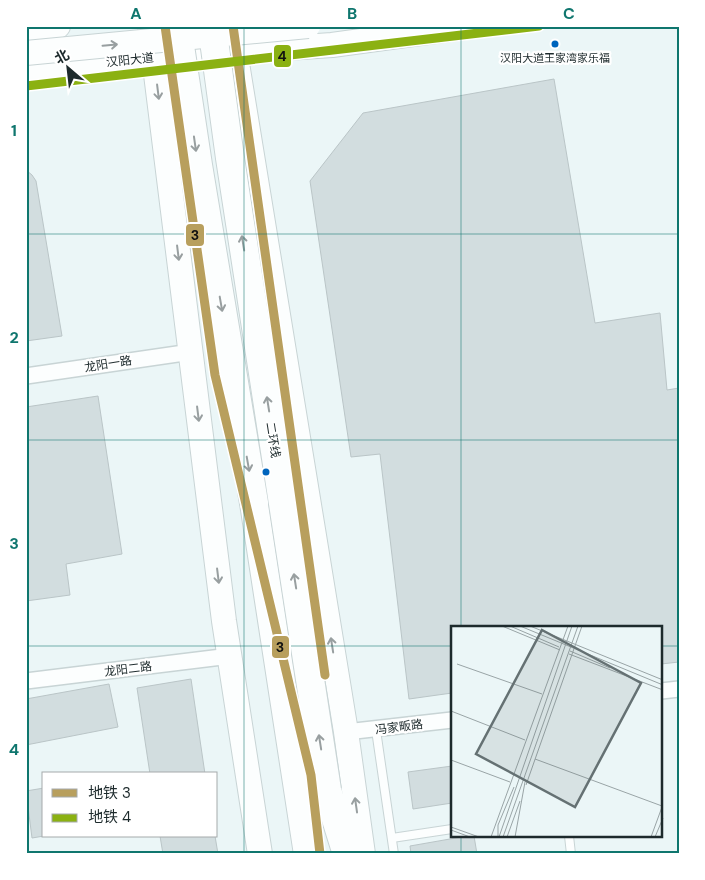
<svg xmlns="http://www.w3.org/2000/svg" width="705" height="880" font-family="'DM Sans','Noto Sans SC',sans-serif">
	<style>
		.building { fill: #d2dddf; stroke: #bac5c7 }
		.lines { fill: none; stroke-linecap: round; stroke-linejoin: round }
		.lane-casing { stroke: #c8d4d5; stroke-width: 10 }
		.street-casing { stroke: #c8d4d5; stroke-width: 18 }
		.primary-casing { stroke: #c8d4d5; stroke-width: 26 }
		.highway-casing { stroke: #c8d4d5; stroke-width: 30 }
		.lane { stroke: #fcfefe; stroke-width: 8 }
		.street { stroke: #fcfefe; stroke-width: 15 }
		.primary { stroke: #fcfefe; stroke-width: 24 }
		.highway { stroke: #fcfefe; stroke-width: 28 }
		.primary-bridge-casing { stroke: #c8d4d5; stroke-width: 26; stroke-linecap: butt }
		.highway-bridge-casing { stroke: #c8d4d5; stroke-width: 30; stroke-linecap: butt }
		.primary-bridge { stroke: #fcfefe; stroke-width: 24 }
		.highway-bridge { stroke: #fcfefe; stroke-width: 28 }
		.metro-1-casing { stroke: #fff; stroke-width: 12 }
		.metro-2-casing { stroke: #fff; stroke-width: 12 }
		.metro-1 { stroke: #b89f5d; stroke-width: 9 }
		.metro-2 { stroke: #8bb112; stroke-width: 9 }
		.oneway { stroke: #989fa0 }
		.grid { fill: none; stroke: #0f766e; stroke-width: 1; stroke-opacity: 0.55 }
		.bus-dot { fill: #0065bd; stroke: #fff; stroke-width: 2 }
		.labels { text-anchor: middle; stroke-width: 4.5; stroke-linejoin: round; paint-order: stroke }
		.bus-label { font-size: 11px; fill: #1d2a2c; stroke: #fff }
		.street-label { font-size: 12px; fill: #1d2a2c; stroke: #fff }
		.inset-road { fill: none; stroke: #99a4a6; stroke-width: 1 }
		.view { fill: #657173; fill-opacity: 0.15; stroke: #657173; stroke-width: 2.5 }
		.inset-edge { fill: none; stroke: #1d2a2c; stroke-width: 2.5 }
		.line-badge { stroke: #fff; stroke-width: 2 }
		.pale-badge-label { font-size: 14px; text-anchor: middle; font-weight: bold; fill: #111 }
		.neatline { fill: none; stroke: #0f766e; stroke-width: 2 }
		.grid-label { font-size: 16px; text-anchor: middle; font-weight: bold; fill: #0f766e }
	</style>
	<rect width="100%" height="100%" fill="#ebf6f7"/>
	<g class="building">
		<path d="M554,79l41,244 65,-10 7,77 12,-2v274l-18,2v-36h-209v65l-43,6 -29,-245 -29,3 -41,-276 53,-68z"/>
		<path d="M26,170l6,5 4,6 26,155 -36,5z"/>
		<path d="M98,396l24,158 -56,10 4,31 -44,6v-194z"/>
		<path d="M191,679l14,95h-55l-13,-86z"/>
		<path d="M109,684l9,43 -92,18v-46z"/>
		<path d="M452,766v37l-39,6 -5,-37z"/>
		<path d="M44,788v48l-12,2 -6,-47z"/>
		<path d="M160,836h55l3,18h-55z"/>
		<path d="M467,836h7l3,18h-66l-1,-8z"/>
	</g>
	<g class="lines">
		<defs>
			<g id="lane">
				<path d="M376,730l18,124"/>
				<path d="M569,836l2,18"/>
				<path d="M392,838l60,-9"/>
			</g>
			<g id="street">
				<path d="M26,376l165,-24"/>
				<path d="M26,681l204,-25"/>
				<path d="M661,691l18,-2"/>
				<path d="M346,732l106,-12"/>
			</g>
			<g id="primary">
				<path d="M150,26l74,595 36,233"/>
				<path d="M233,26l2,25 111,681 17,122"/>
				<path d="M26,29l32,-3"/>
				<path d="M26,72l128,-15 178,-12 140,-19"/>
			</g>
			<g id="highway">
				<path d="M254,503l54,351"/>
				<path d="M327,790l20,64"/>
			</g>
		</defs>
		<use href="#lane" class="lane-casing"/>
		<use href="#street" class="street-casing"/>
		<use href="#primary" class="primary-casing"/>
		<use href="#highway" class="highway-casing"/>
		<use href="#lane" class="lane"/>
		<use href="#street" class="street"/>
		<use href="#primary" class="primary"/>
		<use href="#highway" class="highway"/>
		<defs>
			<path id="primary-bridge" d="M26,53l282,-27"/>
			<g id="highway-bridge">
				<path d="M177,26l21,139 56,338"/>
				<path d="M212,26l18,132 97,632"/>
			</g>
		</defs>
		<use href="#primary-bridge" class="primary-bridge-casing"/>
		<use href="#highway-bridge" class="highway-bridge-casing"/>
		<use href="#primary-bridge" class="primary-bridge"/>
		<use href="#highway-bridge" class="highway-bridge"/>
		<defs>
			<g id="metro-1">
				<path d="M165,26l50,349 96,400 9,79"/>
				<path d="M233,26l92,649"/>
			</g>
			<path id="metro-2" d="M26,86l513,-60"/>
		</defs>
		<use href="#metro-1" class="metro-1-casing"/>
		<use href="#metro-2" class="metro-2-casing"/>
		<use href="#metro-1" class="metro-1"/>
		<use href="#metro-2" class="metro-2"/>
	</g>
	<defs><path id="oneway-shaft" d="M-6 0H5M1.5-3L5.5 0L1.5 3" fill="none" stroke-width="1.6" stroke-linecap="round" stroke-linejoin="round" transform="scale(1.25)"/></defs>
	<g class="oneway">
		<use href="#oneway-shaft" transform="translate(110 45) rotate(-5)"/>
		<use href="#oneway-shaft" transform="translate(158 92) rotate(83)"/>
		<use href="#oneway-shaft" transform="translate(195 144) rotate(82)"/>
		<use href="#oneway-shaft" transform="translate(243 243) rotate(-99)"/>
		<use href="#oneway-shaft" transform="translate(178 253) rotate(83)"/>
		<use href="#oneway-shaft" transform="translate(221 304) rotate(80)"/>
		<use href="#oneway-shaft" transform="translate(268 404) rotate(-99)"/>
		<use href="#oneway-shaft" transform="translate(198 414) rotate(83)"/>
		<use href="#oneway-shaft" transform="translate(248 464) rotate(80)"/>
		<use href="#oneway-shaft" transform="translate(218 576) rotate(83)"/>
		<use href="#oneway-shaft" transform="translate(295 581) rotate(-99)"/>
		<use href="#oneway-shaft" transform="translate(332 645) rotate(-99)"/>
		<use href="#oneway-shaft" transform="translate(320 742) rotate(-99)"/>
		<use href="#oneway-shaft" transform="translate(356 805) rotate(-98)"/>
	</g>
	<path class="grid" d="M244,26v828M461,26v602M26,234h653M26,440h653M26,646h426M661,646h18M461,836v18"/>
	<g class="bus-dot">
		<circle cx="555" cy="44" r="4.5"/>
		<circle cx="266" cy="472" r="4.5"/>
	</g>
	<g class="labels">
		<g class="bus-label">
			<text x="555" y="62">汉阳大道王家湾家乐福</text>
		</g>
		<g class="street-label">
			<text transform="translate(130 60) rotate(-6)" y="4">汉阳大道</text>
			<text transform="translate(108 364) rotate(-9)" y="4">龙阳一路</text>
			<text transform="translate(273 440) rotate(81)" y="4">二环线</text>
			<text transform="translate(128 669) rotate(-7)" y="4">龙阳二路</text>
			<text transform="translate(399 727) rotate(-7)" y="4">冯家畈路</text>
		</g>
	</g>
	<g transform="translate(451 626)">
		<rect width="211" height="211" fill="#ebf6f7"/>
		<path class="inset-road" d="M51,0l58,24M59,0l49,21M69,0l143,59M79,0l133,54M119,25l40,17M118,28l94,36M6,38l85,30M0,85l74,29M84,133l127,47M0,134l59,22M75,159l56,-159M0,201l28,10M0,204l19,7M47,210v-11l16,-38M40,211l77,-211M48,211l73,-211M52,211l75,-211M56,211l13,-36M64,211l10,-55M200,211l11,-30M204,211l8,-19"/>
		<path class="view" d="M91,4l99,53 -66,124 -99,-53z"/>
		<rect width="211" height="211" class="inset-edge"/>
	</g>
	<g class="line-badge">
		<rect x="273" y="44" width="19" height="24" rx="5" fill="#8bb112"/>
		<rect x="185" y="223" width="20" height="24" rx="5" fill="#b89f5d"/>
		<rect x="271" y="635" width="19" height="24" rx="5" fill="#b89f5d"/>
	</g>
	<g class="pale-badge-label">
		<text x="282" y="61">4</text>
		<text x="195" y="240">3</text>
		<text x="280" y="652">3</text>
	</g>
	<rect width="705" height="880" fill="none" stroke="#ffffff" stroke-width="55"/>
	<rect x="42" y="772" width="175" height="65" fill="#ffffff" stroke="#a5aaab"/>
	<rect x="52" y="789" width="25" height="8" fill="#b89f5d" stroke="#a5aaab"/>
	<text x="88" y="798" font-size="15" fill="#1d2a2c">地铁 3</text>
	<rect x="52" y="814" width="25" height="8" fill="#8bb112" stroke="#a5aaab"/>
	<text x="88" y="822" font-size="15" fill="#1d2a2c">地铁 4</text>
	<g transform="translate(68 68) rotate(332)" stroke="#ffffff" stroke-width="4" paint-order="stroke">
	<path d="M0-4L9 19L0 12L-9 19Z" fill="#1d2a2c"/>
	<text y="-8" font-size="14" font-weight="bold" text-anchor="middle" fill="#1d2a2c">北</text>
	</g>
	<rect x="28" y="28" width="650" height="824" class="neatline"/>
	<g class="grid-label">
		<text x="136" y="19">A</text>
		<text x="352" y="19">B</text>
		<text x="569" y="19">C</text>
		<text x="14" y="136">1</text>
		<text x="14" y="343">2</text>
		<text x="14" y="549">3</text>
		<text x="14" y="755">4</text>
	</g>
</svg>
